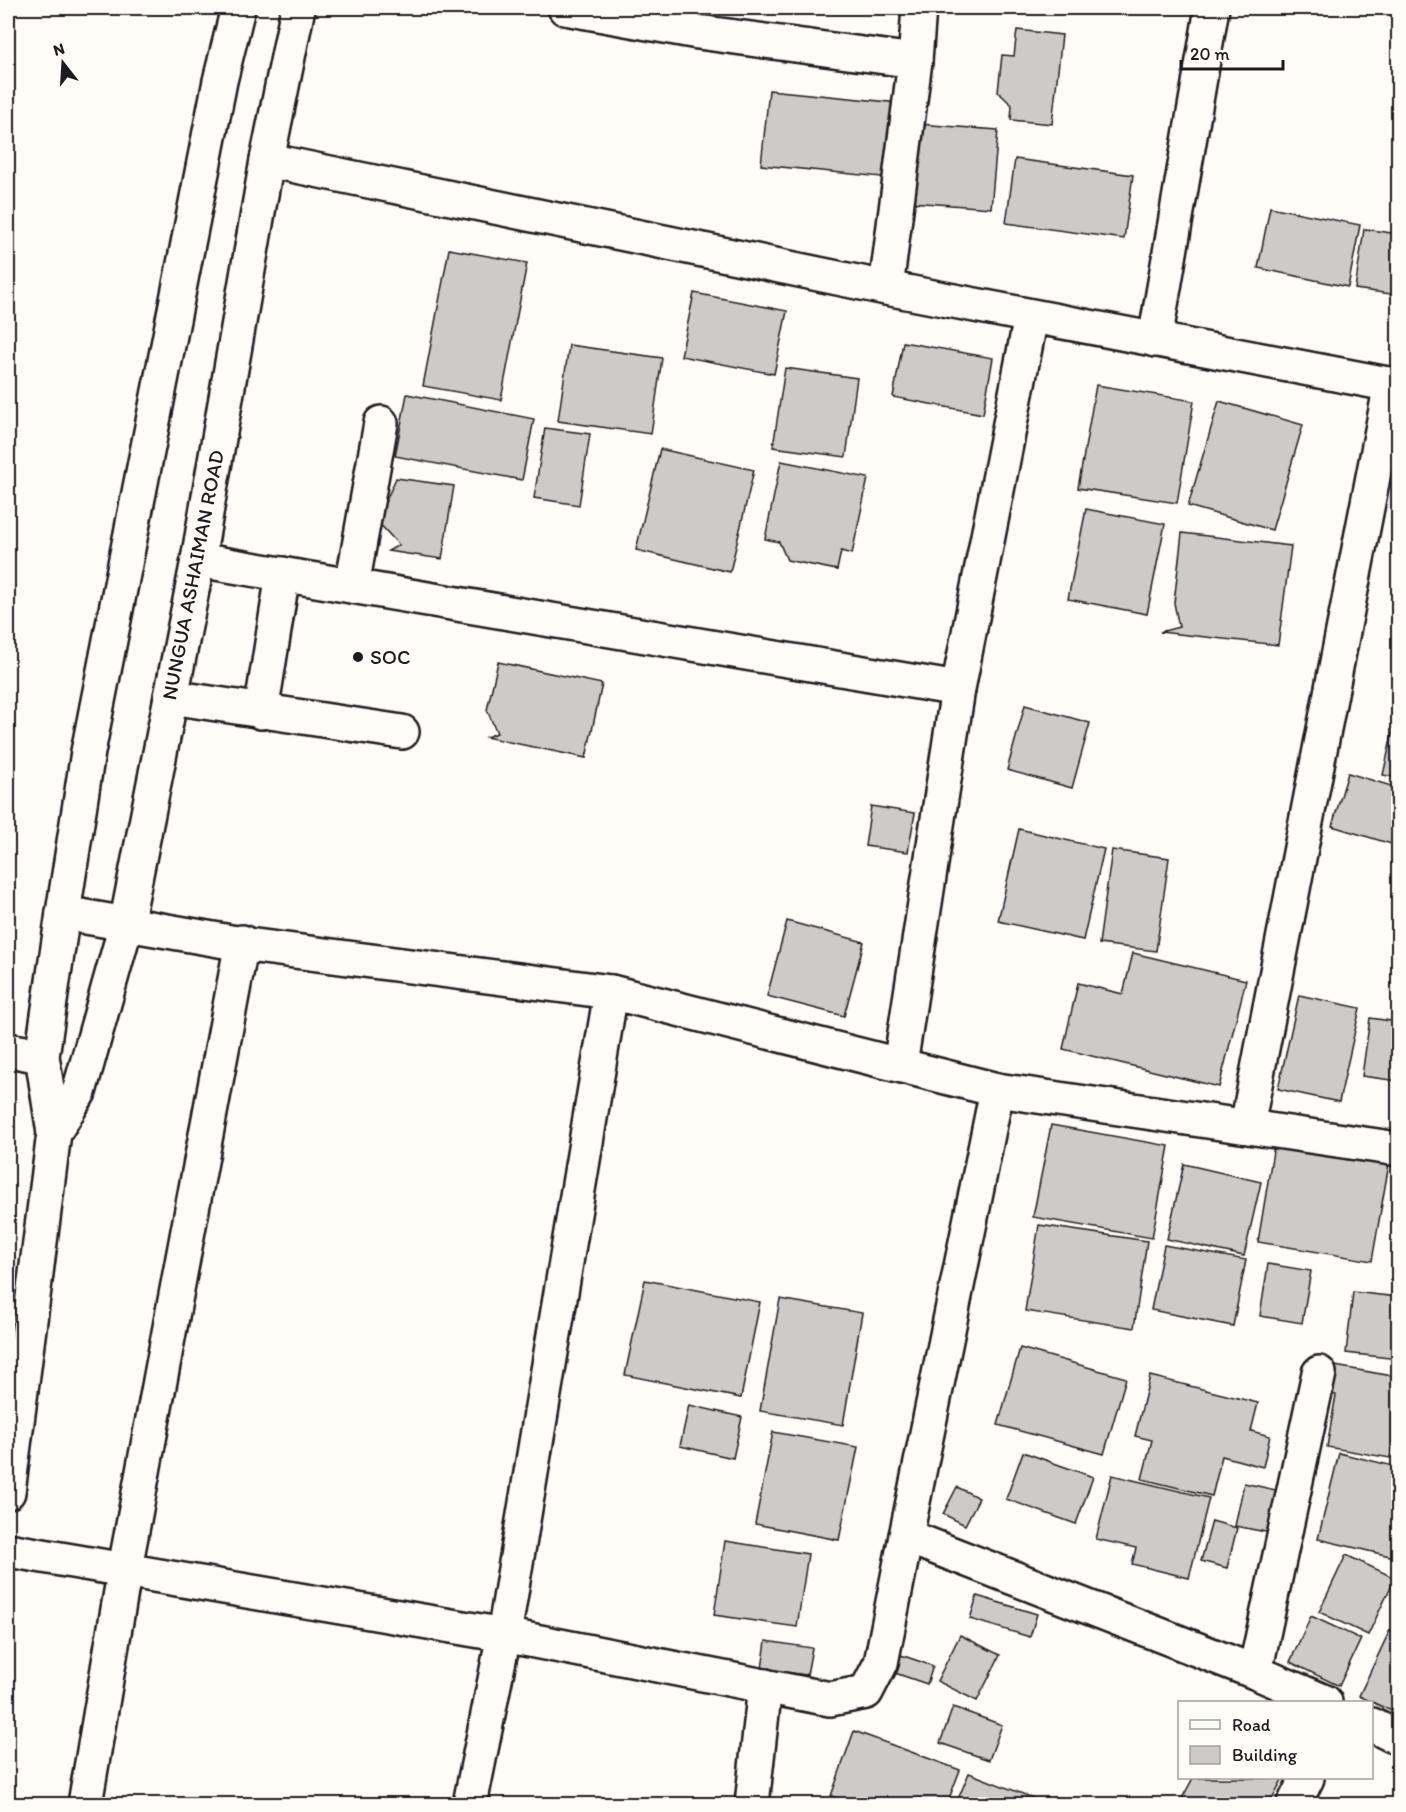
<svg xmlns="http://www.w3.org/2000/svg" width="1406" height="1812" font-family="Itim,sans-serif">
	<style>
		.building { fill: #cccbc8; stroke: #1c1c1c; stroke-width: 1.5 }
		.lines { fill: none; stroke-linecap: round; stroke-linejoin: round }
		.minor-casing { stroke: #1c1c1c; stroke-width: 38 }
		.major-casing { stroke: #1c1c1c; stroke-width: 38 }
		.minor { stroke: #fdfcf7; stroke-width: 33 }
		.major { stroke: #fdfcf7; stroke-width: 33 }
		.poi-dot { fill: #1c1c1c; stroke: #fdfcf7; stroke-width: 2 }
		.labels { text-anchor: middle; stroke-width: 5; stroke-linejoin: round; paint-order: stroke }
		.street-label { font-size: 21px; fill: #1c1c1c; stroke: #fdfcf7 }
		.poi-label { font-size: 21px; fill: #1c1c1c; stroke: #fdfcf7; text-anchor: start }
	</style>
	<rect width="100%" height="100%" fill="#fdfcf7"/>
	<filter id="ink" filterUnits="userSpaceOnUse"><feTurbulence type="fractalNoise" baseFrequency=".0167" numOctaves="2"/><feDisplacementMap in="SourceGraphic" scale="12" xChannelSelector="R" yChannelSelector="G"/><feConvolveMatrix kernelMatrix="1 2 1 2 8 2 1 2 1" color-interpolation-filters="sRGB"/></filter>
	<g filter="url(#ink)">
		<g class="building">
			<path d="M1017,30l45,5 -10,89 -41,-4 1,-15 -14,-13 4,-37 12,1z"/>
			<path d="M769,90l130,13 -7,75 -131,-13z"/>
			<path d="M918,124l80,6 -7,78 -80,-6z"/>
			<path d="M1015,159l118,16 -9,64 -118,-16z"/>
			<path d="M1270,207l90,18 -12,62 -90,-19z"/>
			<path d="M1364,229l34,5v61l-43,-6z"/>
			<path d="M449,249l78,14 -26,137 -78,-14z"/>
			<path d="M694,293l93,18 -13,63 -93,-18z"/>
			<path d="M903,342l90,16 -10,56 -90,-17z"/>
			<path d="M569,345l93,13 -11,76 -93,-13z"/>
			<path d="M785,368l72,10 -11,79 -73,-10z"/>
			<path d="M1096,385l98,16 -17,102 -99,-15z"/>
			<path d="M407,394l127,25 -12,61 -127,-24z"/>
			<path d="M1219,401l84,24 -31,105 -84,-24z"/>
			<path d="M545,428l45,6 -11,71 -45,-7z"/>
			<path d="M660,449l94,21 -24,102 -94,-22z"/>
			<path d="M781,461l87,17 -16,76 -11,-3 -4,19 -50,-10 -8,-18 -14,-3z"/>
			<path d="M396,478l58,8 -12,73 -54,-8 11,-6 -22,-24z"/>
			<path d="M1086,509l79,15 -18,90 -79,-15z"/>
			<path d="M1182,533l109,13 -13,99 -118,-13 19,-5 -5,-24z"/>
			<path d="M498,662l104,22 -16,74 -100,-21 11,-4 -10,-23z"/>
			<path d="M1025,705l65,18 -18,65 -65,-18z"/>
			<path d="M1398,708v70l-15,-3z"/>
			<path d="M1348,773l50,15v58l-66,-20z"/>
			<path d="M871,806l44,7 -7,39 -43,-6z"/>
			<path d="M1019,829l85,20 -21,91 -85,-19z"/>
			<path d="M1112,850l57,8 -13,93 -57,-7z"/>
			<path d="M787,921l77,21 -20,74 -77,-20z"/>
			<path d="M1133,953l113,27 -27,107 -156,-38 15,-66 45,11z"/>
			<path d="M1299,995l61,13 -21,94 -61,-13z"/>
			<path d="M1370,1018l28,4v59l-36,-5z"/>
			<path d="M1051,1125l118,21 -17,92 -119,-21z"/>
			<path d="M1275,1139l115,19 -18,103 -114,-19z"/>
			<path d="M1184,1164l77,18 -17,74 -77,-17z"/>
			<path d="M1397,1171h1v113h-4z"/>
			<path d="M1039,1225l108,16 -13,87 -109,-17z"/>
			<path d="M1164,1245l82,15 -13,66 -82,-16z"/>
			<path d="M1268,1264l43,7 -9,52 -42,-7z"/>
			<path d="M645,1280l115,22 -19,96 -116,-23z"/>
			<path d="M1353,1292l45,5v62l-52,-6z"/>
			<path d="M780,1299l82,14 -19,112 -83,-14z"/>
			<path d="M1020,1348l106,30 -22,76 -106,-29z"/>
			<path d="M1329,1365l69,12v34l-8,47 -63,-11 9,-52 -12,-2z"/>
			<path d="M1150,1376l108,27 -7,28 19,5 -7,31 -41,-11 -10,40 -70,-17 10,-39 -17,-4z"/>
			<path d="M689,1405l53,12 -9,41 -53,-12z"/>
			<path d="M773,1432l85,15 -19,93 -84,-16z"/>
			<path d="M1398,1441v26l-4,-1z"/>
			<path d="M1023,1452l70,25 -17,47 -70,-25z"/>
			<path d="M1339,1453l59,14v91l-80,-19z"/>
			<path d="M1112,1475l97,23 -20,80 -57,-14 4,-16 -40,-9z"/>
			<path d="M1244,1483l41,9 -9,42 -41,-8z"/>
			<path d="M957,1487l22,11 -14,27 -22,-11z"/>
			<path d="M1212,1521l25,7 -10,40 -26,-7z"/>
			<path d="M725,1541l83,13 -11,73 -83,-12z"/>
			<path d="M1346,1555l49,23 -27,57 -49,-23z"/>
			<path d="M977,1596l60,18 -7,23 -60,-18z"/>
			<path d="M1311,1616l50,23 -22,47 -49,-24z"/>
			<path d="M1390,1630l8,3v81l-39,-18z"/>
			<path d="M960,1635l40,20 -23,46 -40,-20z"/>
			<path d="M766,1641l46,7 -5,27 -45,-6z"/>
			<path d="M901,1655l32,11 -6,18 -32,-11z"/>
			<path d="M953,1707l49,18 -13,35 -49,-17z"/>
			<path d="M854,1731l106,39 -13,34h-93l-23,-8z"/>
			<path d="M969,1773l72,28 -2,3h-83z"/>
			<path d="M1193,1778h90l-14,26h-90z"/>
		</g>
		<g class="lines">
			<defs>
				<g id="minor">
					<path d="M565,8l133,24 217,29 4,-53"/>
					<path d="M267,160l619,128 512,98"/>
					<path d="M886,288l29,-227"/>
					<path d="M1155,340l57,-332"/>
					<path d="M198,560l760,129"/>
					<path d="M352,586l29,-163"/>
					<path d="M171,697l231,35"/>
					<path d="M261,712l22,-138"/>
					<path d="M63,913l185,32 363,47 386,98 401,59"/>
					<path d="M8,1050l34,6"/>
					<path d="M900,1065l58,-376 73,-372"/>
					<path d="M997,1090l-91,446 349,136 70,30"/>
					<path d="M1247,1126l144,-742"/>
					<path d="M8,1550l496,85 326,64 36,-7 15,-29 25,-127"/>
					<path d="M1255,1672l64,-299"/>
					<path d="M1372,1725l26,13"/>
					<path d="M85,1804l40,-236 117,-626"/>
					<path d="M470,1804l34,-169 107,-643"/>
					<path d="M752,1804l13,-118"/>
					<path d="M1294,1804l13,-26"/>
				</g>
				<g id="major">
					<path d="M54,1133l25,-41 47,-167 72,-365 69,-400 31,-152"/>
					<path d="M8,1492l46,-359 -12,-77 21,-143 25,-161 132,-671 18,-73"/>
				</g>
			</defs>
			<use href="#minor" class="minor-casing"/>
			<use href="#major" class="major-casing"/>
			<use href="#minor" class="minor"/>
			<use href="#major" class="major"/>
		</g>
	</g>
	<circle class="poi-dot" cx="358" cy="657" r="6"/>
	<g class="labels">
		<g class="street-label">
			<text transform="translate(193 575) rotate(-79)" y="7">NUNGUA ASHAIMAN ROAD</text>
		</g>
		<g class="poi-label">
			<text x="370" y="664">SOC</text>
		</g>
	</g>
	<rect width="1406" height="1812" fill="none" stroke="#fdfcf7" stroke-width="30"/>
	<rect x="15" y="15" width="1376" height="1782" fill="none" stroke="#1c1c1c" stroke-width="2" filter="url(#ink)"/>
	<rect x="1178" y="1701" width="195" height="78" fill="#fdfcf7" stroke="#a3a29f" stroke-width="1.5"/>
	<rect x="1190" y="1720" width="30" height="9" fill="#fdfcf7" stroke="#a3a29f" stroke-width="1.5"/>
	<text x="1232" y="1731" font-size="18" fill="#1c1c1c">Road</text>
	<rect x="1190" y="1746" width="30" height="18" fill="#cccbc8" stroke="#a3a29f" stroke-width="1.5"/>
	<text x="1232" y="1761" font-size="18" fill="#1c1c1c">Building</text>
	<g transform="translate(63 63) rotate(343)" stroke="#fdfcf7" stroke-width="4.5" paint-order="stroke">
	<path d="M0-4.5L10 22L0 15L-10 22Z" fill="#1c1c1c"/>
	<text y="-9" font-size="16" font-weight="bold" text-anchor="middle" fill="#1c1c1c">N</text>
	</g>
	<path d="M1181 60v9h102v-9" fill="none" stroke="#1c1c1c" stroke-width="3"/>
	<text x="1190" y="60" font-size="18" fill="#1c1c1c" stroke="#fdfcf7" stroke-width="4.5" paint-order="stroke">20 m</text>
</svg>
